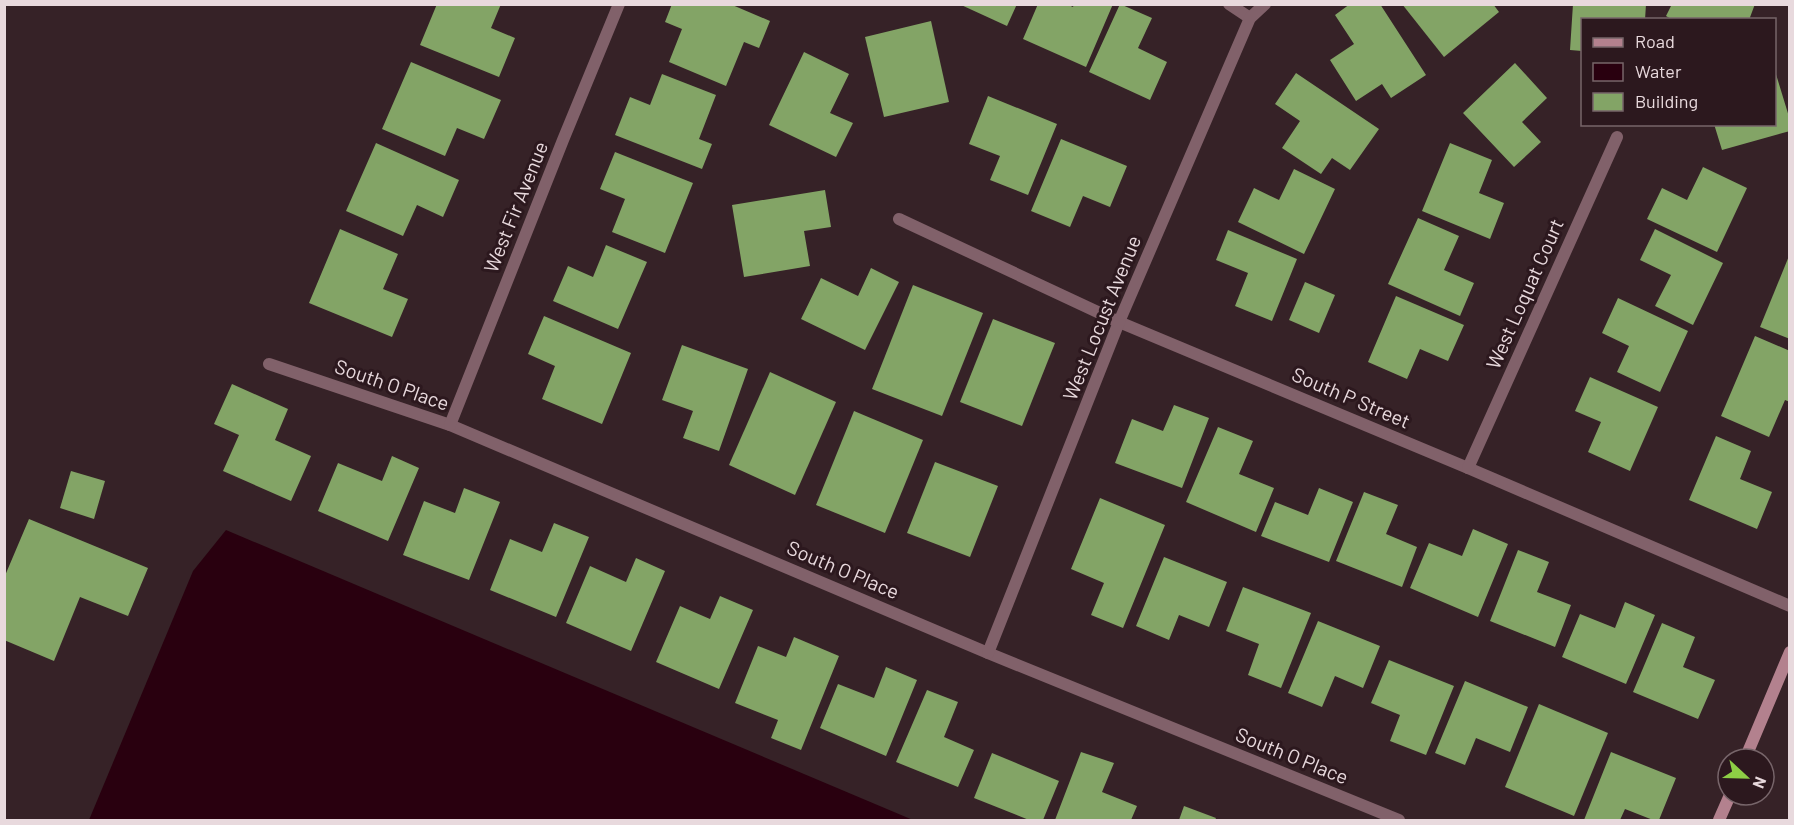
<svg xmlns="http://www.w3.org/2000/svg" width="1794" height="825" font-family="Barlow,sans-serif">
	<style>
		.water { fill: #29000f }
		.building { fill: #83a466 }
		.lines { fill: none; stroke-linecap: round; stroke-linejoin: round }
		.street { stroke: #81616a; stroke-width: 12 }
		.secondary { stroke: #b3818e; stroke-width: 12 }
		.labels { text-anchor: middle; stroke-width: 6; stroke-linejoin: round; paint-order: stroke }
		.street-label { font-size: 20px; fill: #e8d9dd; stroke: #2c181e }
	</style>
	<rect width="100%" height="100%" fill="#362227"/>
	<path class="water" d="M226,530l687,290h-824l104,-249z"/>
	<g class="building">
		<path d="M437,4h64l-10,24 24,10 -16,39 -79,-32z"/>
		<path d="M672,4h58l40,17 -11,27 -15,-6 -18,44 -57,-24 13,-33 -17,-7z"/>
		<path d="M959,4h58l-10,22z"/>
		<path d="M1038,4h28l7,3 1,-3h39l-27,63 -63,-28z"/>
		<path d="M1120,4l32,14 -14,30 29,14 -17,38 -61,-28z"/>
		<path d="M1350,4h30l46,71 -35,23 -9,-14 -26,17 -26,-41 24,-16 -19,-29z"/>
		<path d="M1402,4h91l6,8 -55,45z"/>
		<path d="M1573,4h73l-1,16h-63v31l-12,-1z"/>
		<path d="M1672,4h83l-6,16h-76l-7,-4z"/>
		<path d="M931,21l18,81 -65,15 -19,-80z"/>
		<path d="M804,52l45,22 -19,39 23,10 -17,34 -67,-32z"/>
		<path d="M411,62l90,38 -17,39 -27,-11 -12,28 -63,-27z"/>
		<path d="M1515,63l32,35 -25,24 19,20 -27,25 -51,-54z"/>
		<path d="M1775,71l15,49v11l-68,19 -8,-26h60z"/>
		<path d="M1296,73l83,56 -29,41 -18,-12 -11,16 -39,-26 18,-27 -25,-17z"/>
		<path d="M662,74l54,21 -17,44 13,5 -10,25 -87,-34 15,-38 20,8z"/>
		<path d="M988,96l69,28 -29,71 -38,-15 10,-24 -31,-12z"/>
		<path d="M1061,139l66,27 -17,41 -27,-11 -13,31 -39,-16z"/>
		<path d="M376,143l83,37 -16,37 -26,-12 -14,31 -57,-25z"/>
		<path d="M1450,143l42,17 -13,33 25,10 -14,36 -68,-28z"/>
		<path d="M615,152l78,31 -28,70 -53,-21 13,-33 -25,-10z"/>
		<path d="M1703,167l44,21 -30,64 -70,-33 15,-31 25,12z"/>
		<path d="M1294,169l41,20 -31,65 -66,-32 16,-34 25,12z"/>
		<path d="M825,190l6,37 -27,4 6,35 -66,11 -12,-72z"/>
		<path d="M1418,218l41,18 -15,34 30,13 -14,33 -72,-32z"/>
		<path d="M340,229l58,25 -15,35 25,10 -16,38 -83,-34z"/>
		<path d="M1655,229l68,34 -30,62 -38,-19 16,-31 -31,-15z"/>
		<path d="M1228,230l69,29 -25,62 -37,-15 13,-33 -32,-13z"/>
		<path d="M606,245l41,17 -29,67 -65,-28 15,-35 25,11z"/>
		<path d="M1789,256h1v83l-30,-12z"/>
		<path d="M871,268l28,14 -34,68 -64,-31 20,-41 37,18z"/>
		<path d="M1305,282l30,13 -16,38 -30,-13z"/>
		<path d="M913,285l70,28 -41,103 -70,-27z"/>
		<path d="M1396,296l68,29 -16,36 -28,-12 -13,30 -39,-17z"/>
		<path d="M1618,298l70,33 -28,61 -43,-20 12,-26 -27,-13z"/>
		<path d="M544,316l87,37 -29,71 -60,-25 13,-33 -27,-12z"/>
		<path d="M993,319l62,24 -33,83 -62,-24z"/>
		<path d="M1755,336l35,15v51l-5,-2 -16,37 -48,-21z"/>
		<path d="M682,345l66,24 -29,82 -36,-13 10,-27 -31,-11z"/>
		<path d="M770,372l66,30 -41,93 -66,-30z"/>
		<path d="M1590,377l68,30 -28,64 -42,-19 13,-30 -26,-11z"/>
		<path d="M232,384l56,25 -13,31 36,16 -20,45 -68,-30 16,-36 -25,-11z"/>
		<path d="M1174,405l35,13 -27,70 -67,-25 17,-44 31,12z"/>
		<path d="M854,411l69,29 -38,93 -69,-28z"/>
		<path d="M1218,427l35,14 -14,33 35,14 -18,44 -70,-30z"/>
		<path d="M1716,436l35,15 -11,28 32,13 -15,37 -68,-29z"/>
		<path d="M392,456l27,12 -31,73 -70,-30 20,-48 44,18z"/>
		<path d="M935,462l63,24 -28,71 -63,-24z"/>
		<path d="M71,471l34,10 -11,38 -34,-11z"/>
		<path d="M464,488l36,14 -31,78 -66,-25 21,-54 31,12z"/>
		<path d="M1319,488l34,14 -24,60 -68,-26 14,-34 33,13z"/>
		<path d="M1364,492l34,13 -12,29 31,13 -15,40 -66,-26z"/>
		<path d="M1100,498l65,27 -42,103 -32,-13 13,-32 -33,-14z"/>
		<path d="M29,519l119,49 -20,48 -48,-19 -26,64 -50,-21v-62z"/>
		<path d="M554,523l35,14 -33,80 -66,-27 20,-51 32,13z"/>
		<path d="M1473,529l35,15 -30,73 -68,-29 19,-45 33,13z"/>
		<path d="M1518,550l31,12 -12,30 34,13 -16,42 -65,-26z"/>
		<path d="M1164,557l63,25 -18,45 -30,-12 -10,25 -33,-14z"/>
		<path d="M636,558l29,13 -34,80 -65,-28 24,-57 36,16z"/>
		<path d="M1243,587l68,26 -30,75 -33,-13 11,-31 -33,-13z"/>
		<path d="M720,596l33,14 -34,79 -63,-27 24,-56 30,13z"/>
		<path d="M1625,602l30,13 -29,69 -64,-27 18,-43 35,14z"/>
		<path d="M1318,621l62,25 -17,42 -28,-12 -13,31 -34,-14z"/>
		<path d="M1662,623l33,14 -12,30 32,13 -17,39 -65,-27z"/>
		<path d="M794,637l45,19 -38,94 -30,-12 7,-18 -43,-17 23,-57 28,11z"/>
		<path d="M1389,660l65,26 -28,69 -36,-14 10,-26 -29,-12z"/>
		<path d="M886,667l31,13 -31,76 -66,-28 18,-44 36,14z"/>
		<path d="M1465,681l63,26 -18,45 -34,-14 -11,27 -30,-12z"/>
		<path d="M927,690l31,12 -14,35 30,13 -16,37 -62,-25z"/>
		<path d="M1539,704l69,29 -34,83 -69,-29z"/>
		<path d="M1081,752l33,11 -12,29 35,14 -6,14h-76z"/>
		<path d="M1611,752l65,26 -17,42h-6l-28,-11 -5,11h-36z"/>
		<path d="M992,753l67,28 -16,39h-14l-55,-22z"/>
		<path d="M1184,806l32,12 -1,2h-36z"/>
	</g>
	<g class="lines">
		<g class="street">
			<path d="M1229,4l21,14"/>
			<path d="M899,219l220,103 349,146 322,138"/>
			<path d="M269,364l181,61 538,228 411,167"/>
			<path d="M450,425l113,-285 56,-136"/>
			<path d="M1468,468l149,-331"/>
			<path d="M988,653l131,-331 131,-304 15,-14"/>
		</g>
		<g class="secondary">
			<path d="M1745,759l45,-107"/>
			<path d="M1719,820l11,-25"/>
		</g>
	</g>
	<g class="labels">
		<g class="street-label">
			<text transform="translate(516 207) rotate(-68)" y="7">West Fir Avenue</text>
			<text transform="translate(1525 294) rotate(-66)" y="7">West Loquat Court</text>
			<text transform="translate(1102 318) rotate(-68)" y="7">West Locust Avenue</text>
			<text transform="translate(392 385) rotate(19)" y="7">South O Place</text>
			<text transform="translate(1351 398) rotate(23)" y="7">South P Street</text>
			<text transform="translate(843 570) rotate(23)" y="7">South O Place</text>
			<text transform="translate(1292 756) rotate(22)" y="7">South O Place</text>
		</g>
	</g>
	<rect width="1794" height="825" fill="none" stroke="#e8d9dd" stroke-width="12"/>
	<rect x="1581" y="18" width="195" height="108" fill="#2c181e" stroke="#77656a" stroke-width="1.5"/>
	<rect x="1593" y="38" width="30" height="9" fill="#b3818e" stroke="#77656a" stroke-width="1.5"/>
	<text x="1635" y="48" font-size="18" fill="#e8d9dd">Road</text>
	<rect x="1593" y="63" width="30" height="18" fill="#29000f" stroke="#77656a" stroke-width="1.5"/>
	<text x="1635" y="78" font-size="18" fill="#e8d9dd">Water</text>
	<rect x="1593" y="93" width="30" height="18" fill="#83a466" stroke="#77656a" stroke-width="1.5"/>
	<text x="1635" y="108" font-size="18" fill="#e8d9dd">Building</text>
	<g transform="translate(1746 777) rotate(112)"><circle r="28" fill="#2c181e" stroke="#77656a" stroke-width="1.5"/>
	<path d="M0-4.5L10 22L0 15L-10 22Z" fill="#8dce45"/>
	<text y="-9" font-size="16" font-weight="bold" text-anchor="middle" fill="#e8d9dd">N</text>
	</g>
</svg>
